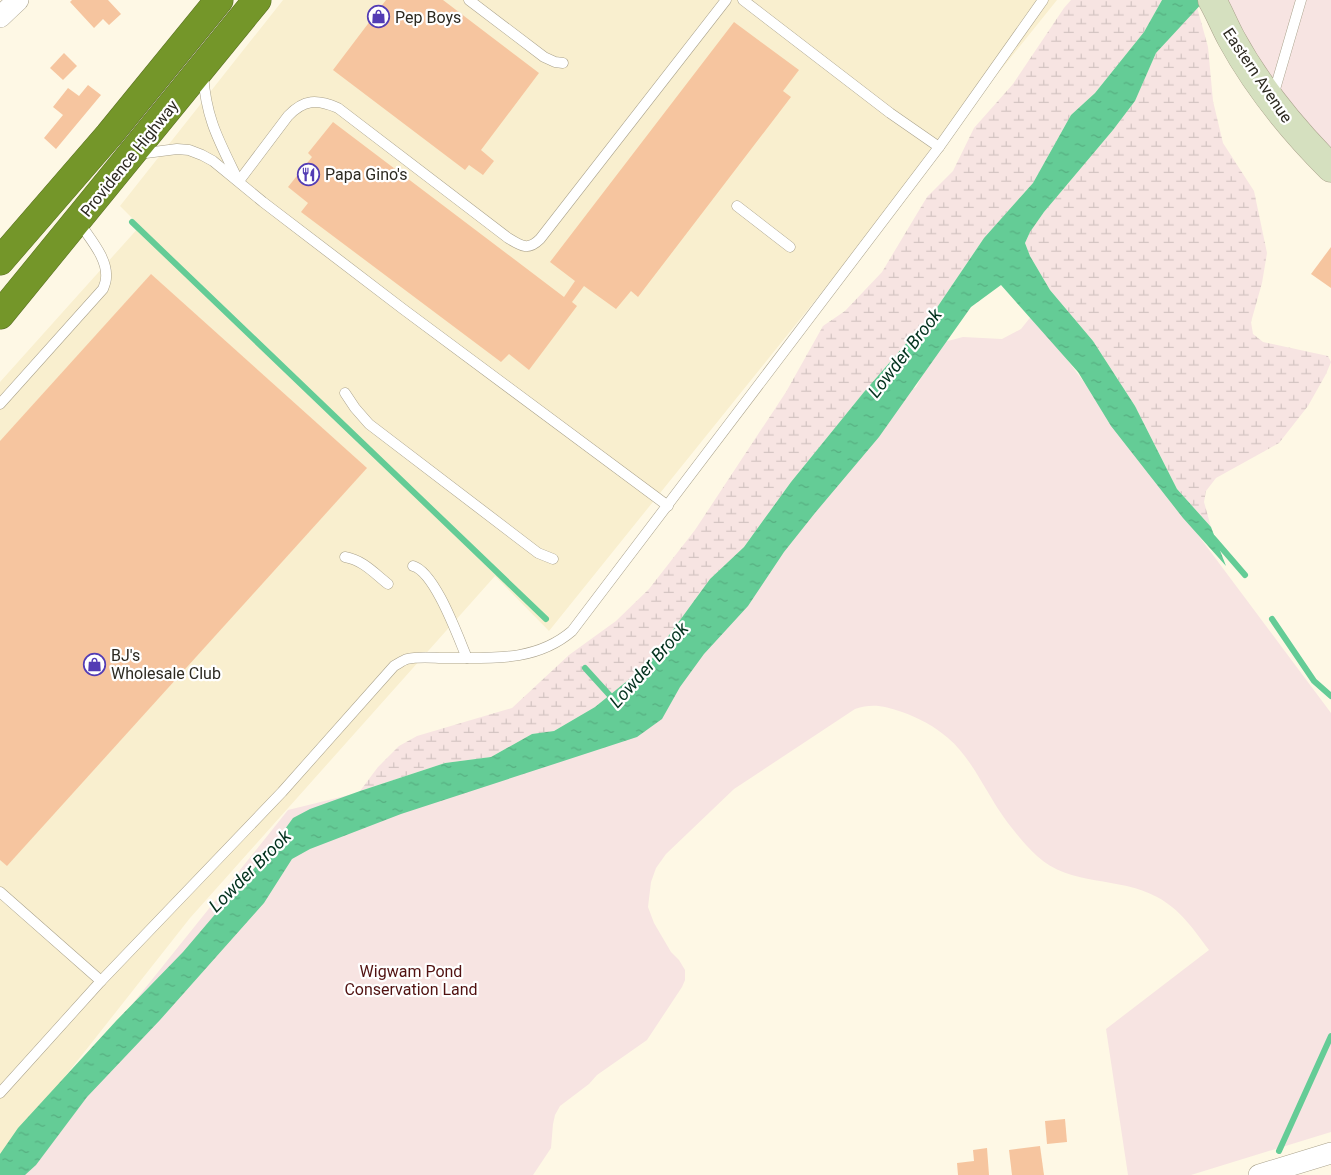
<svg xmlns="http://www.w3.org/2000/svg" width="1331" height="1175" font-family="Roboto,sans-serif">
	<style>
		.built { fill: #f9efcf }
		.wetland { fill: url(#wetland-marsh) }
		.park { fill: #f7e4e2 }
		.water { fill: url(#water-ripples) }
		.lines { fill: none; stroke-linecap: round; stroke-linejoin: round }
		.stream { stroke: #64cc96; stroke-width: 6 }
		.building { fill: #f6c59f }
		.lane-casing { stroke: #a9a18b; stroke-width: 11 }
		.street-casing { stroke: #a9a18b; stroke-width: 22 }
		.secondary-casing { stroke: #a9a18b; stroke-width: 29 }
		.highway-casing { stroke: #5b7026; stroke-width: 29 }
		.lane { stroke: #fff; stroke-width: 10 }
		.street { stroke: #fff; stroke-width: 21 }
		.secondary { stroke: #d5e0bf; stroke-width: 28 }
		.highway { stroke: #749629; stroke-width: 28 }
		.labels { text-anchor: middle; stroke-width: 4.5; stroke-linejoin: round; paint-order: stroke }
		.poi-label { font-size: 16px; fill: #2d2a21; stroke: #fff; text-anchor: start }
		.street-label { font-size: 16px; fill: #2d2a21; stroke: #fff }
		.park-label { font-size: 16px; fill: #511211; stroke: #fff }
		.water-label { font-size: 18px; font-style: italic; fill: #03321e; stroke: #fff }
	</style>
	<defs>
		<pattern id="wetland-marsh" width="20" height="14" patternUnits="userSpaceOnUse" patternTransform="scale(1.25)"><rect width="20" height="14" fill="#f7e4e2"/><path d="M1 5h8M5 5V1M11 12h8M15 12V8" fill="none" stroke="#d4c4c2"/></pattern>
		<pattern id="water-ripples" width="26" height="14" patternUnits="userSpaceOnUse" patternTransform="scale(1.25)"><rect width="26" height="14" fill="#64cc96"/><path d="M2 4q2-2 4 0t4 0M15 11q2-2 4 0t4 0" fill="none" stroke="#57af81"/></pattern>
	</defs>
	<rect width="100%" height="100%" fill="#fef8e5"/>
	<path class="built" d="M283,0h774l-508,631 -54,-55 -305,342 -190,241v-777l140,-156 -20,-20z"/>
	<g class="wetland">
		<path d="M1071,0h91l-18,32 -49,61 -24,22 -38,68 -49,55 -48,71 -72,83 -73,90 -47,65 -34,32 -62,85 -53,43 -41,24 -22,3 -41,23 -46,6 -85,28 18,-24 21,-21 18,-10 95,-28 57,-53 47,-34 33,-32 46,-59 91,-138 37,-66 22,-15 37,-39 45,-75 26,-26 21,-43 39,-44 51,-76z"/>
		<path d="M1197,7l11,40 5,54 10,42 31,48 13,62 -5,30 -11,39 2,12 10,8 65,14 3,6 -5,12 -18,32 -29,37 -63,35 -10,13 -2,11 7,25 -34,-38 -42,-83 -42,-65 -43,-51 -20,-34 -5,-13 5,-11 14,-20 69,-82 22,-29 21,-48z"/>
	</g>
	<g class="park">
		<path d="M1212,0h119v168z"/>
		<path d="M1033,314l298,399v419l-140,43h-63l-22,-146 103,-79c-15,-20 -29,-41 -52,-53 -38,-21 -87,-10 -120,-41 -16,-15 -34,-38 -45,-57 -13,-21 -25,-45 -44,-61 -14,-12 -29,-20 -46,-26 -17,-6 -30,-9 -47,-3l-121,80 -68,65 -10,14 -5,14 -3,25 6,16 17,29 8,8 6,10v10l-3,7 -35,53 -50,35 -8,9 -29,22 -5,9 -2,9 -2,24 -18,27h-533v-6l288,-359 326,-80 290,-337 12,-6 24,-44 23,-6 39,2 19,-10z"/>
	</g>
	<path class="water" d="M1162,0h43l-49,53 -21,48 -22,29 -69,82 -14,20 -5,11 5,13 20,34 43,51 42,65 42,83 34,38 15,39 -43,-48 -72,-92 -33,-54 -77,-87 -30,22 -92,130 -64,76 -31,39 -36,54 -44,48 -24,33 -18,32 -25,18 -236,77 -91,35 -18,10 -28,44 -104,117 -73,77 -51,68 -11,10h-25v-21l18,-26 98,-107 67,-69 86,-101 24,-33 17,-9 50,-18 85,-28 46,-6 41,-23 22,-3 41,-24 53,-43 62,-85 34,-32 47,-65 73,-90 72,-83 48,-71 49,-55 38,-68 24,-22 49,-61z"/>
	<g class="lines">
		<g class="stream">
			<path d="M132,222l414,397"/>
			<path d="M1213,538l32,37"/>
			<path d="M1272,619l42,62 17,15"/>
			<path d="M585,668l29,32"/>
			<path d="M1279,1151l52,-115"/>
		</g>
	</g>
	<g class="building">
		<path d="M72,0h36l13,14 -12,11 -6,-6 -9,9 -24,-26z"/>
		<path d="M386,0h57l96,73 -58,77 13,11 -11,14 -14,-10 -4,5 -132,-100z"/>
		<path d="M734,22l65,48 -16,21 8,6 -153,200 -7,-6 -15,18 -32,-23 -12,16 5,4 -48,64 -20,-16 -8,8 -200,-150 7,-9 -20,-16 24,-30 -4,-4 25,-31 231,175 11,-16 -25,-19z"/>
		<path d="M64,53l13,13 -14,14 -13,-12z"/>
		<path d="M88,85l13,10 -45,54 -12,-11 19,-23 -10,-8 15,-19 11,8z"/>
		<path d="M1331,247v41l-20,-14z"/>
		<path d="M151,274l216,194 -360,398 -7,-6v-419z"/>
		<path d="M1065,1119l2,23 -20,2 -2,-23z"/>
		<path d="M1040,1146l4,29h-32l-3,-25z"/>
		<path d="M987,1148l2,27h-31l-1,-12 17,-2 -1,-11z"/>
	</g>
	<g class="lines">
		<defs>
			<g id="lane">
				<path d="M469,0l75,57 11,5 8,1"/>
				<path d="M743,0l147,113 49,34"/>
				<path d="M203,74c3,44 15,65 34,104"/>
				<path d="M1273,96l28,-96"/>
				<path d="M138,154l39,-5 12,1 13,5 11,6 50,41 140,107 265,197"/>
				<path d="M239,181l49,-65c16,-17 29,-17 50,-8l170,130c13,8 20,13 32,1l186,-239"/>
				<path d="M737,206l53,41"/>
				<path d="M345,393l10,15 14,16 169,129 15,6"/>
				<path d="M0,404l103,-115c1,-3 3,-7 3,-11 2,-20 -17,-40 -27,-56"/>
				<path d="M345,557c18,3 30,17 43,27"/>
				<path d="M413,566c22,6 45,71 54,92"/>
				<path d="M0,892l101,89"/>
				<path d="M0,1093l101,-112 181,-189 112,-126c4,-2 9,-6 13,-7 12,-3 27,-1 39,-1 45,0 90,4 126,-27l367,-484 104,-147"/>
			</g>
			<g id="street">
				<path d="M0,17l18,-17"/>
				<path d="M1259,1175l72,-22"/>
			</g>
			<path id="secondary" d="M1212,0c7,12 12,25 19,38 26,48 61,91 100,130"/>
			<g id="highway">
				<path d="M0,261l109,-126 110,-135"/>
				<path d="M0,315l257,-315"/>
			</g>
		</defs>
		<use href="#lane" class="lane-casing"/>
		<use href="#street" class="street-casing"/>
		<use href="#secondary" class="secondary-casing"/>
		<use href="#highway" class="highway-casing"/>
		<use href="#lane" class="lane"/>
		<use href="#street" class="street"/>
		<use href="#secondary" class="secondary"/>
		<use href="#highway" class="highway"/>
	</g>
	<defs>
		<symbol id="shop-ring" viewBox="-11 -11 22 22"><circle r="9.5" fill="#fff" stroke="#533cb4" stroke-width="1.5"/><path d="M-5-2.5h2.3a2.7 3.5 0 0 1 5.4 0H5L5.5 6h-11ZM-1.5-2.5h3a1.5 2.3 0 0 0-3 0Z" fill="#533cb4"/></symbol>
		<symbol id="restaurant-ring" viewBox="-11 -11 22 22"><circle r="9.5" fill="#fff" stroke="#533cb4" stroke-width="1.5"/><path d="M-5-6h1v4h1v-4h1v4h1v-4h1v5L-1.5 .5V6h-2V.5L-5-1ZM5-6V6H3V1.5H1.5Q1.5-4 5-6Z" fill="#533cb4"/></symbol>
	</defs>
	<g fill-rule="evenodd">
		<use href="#shop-ring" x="366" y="4" width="25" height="25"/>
		<use href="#restaurant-ring" x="296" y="162" width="25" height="25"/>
		<use href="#shop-ring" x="82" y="652" width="25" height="25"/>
	</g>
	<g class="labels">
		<g class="poi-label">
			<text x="395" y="23">Pep Boys</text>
			<text x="325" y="180">Papa Gino's</text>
			<text x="111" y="661">BJ's<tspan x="111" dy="18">Wholesale Club</tspan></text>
		</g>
		<g class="street-label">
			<text transform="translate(1258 75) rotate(56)" y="6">Eastern Avenue</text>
			<text transform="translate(129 158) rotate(-51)" y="6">Providence Highway</text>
		</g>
		<g class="park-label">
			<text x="411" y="977">Wigwam Pond<tspan x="411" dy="18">Conservation Land</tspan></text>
		</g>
		<g class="water-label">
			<text transform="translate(905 353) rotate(-52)" y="6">Lowder Brook</text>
			<text transform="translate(649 665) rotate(-48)" y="6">Lowder Brook</text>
			<text transform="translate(250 871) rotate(-45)" y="6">Lowder Brook</text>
		</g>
	</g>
</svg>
